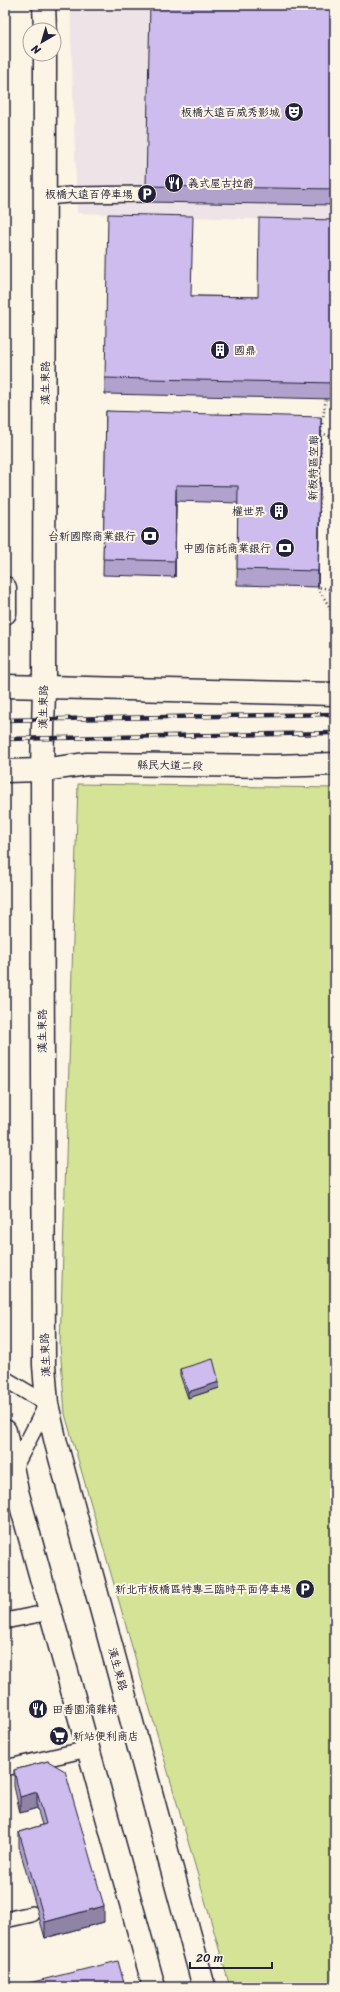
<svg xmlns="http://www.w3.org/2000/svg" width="340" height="1992" font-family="Sriracha,'LXGW WenKai TC',sans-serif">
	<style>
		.built { fill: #eee4e7 }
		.green { fill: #d5e396; stroke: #7c8268 }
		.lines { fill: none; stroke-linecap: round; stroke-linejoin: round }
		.lane-casing { stroke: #22223b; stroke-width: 18 }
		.secondary-casing { stroke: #22223b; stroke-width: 25 }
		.path { stroke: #22223b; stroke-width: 2.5; stroke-dasharray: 1 3; stroke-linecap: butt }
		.lane { stroke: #fcf5e5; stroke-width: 15 }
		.secondary { stroke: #fcf5e5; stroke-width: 22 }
		.rail-casing { stroke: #22223b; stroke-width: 4.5 }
		.rail { stroke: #fcf5e5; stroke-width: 3; stroke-dasharray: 9; stroke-linecap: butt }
		.wall { fill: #b0a2cc; stroke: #22223b }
		.shaded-wall { fill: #9084a6; stroke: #22223b }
		.building { fill: #cdbced; stroke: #22223b }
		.labels { text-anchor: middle; stroke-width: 4; stroke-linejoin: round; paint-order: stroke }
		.poi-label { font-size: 11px; fill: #22223b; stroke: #fcf5e5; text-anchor: end }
		.street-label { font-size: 11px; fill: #22223b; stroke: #fcf5e5 }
	</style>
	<rect width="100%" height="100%" fill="#fcf5e5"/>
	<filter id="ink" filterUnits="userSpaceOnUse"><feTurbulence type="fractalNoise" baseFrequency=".025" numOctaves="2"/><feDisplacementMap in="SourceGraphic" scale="8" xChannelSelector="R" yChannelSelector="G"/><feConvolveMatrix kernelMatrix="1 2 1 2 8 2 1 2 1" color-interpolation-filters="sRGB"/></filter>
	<g filter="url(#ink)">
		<path class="built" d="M70,5h265v217l-258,-9z"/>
		<path class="green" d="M78,784l257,4v1199h-105l-165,-573 -5,-69z"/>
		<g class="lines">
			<defs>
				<g id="lane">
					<path d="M46,197l24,-2 77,-1"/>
					<path d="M5,1379l42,25 -35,68"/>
					<path d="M5,1621l45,-9"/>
					<path d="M5,1768l83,-19"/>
					<path d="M5,1920l27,-6"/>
				</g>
				<g id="secondary">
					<path d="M44,5l1,25"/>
					<path d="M45,54l-1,635 -2,81 2,595 3,39 9,39 148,544"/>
					<path d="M5,588v25"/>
					<path d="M5,686l330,8"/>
					<path d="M5,771l37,-1 45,-6 189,2 59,-2"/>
					<path d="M5,1431l12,60 137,496"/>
				</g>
			</defs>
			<use href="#lane" class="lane-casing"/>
			<use href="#secondary" class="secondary-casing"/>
			<g class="path">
				<path d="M321,433l14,5"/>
				<path d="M319,516l2,-83 5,-36"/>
				<path d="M318,585v2l17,3"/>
				<path d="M318,588l17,28"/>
			</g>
			<use href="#lane" class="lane"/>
			<use href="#secondary" class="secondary"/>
			<defs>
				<g id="rail">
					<path d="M5,720l330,-6"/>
					<path d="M5,739l330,-6"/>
				</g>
			</defs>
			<use href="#rail" class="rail-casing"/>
			<use href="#rail" class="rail"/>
		</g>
		<g class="wall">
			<path d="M335,5v200l-189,-3v-16z"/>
			<path d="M335,220v179l-230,-5v-16l87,-82 66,1z"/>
			<path d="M106,411l215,22 -3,154 -81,-2 1,-82 -62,-2 -1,76 -72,-2z"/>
			<path d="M180,1369l39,19 -31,10 -8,-23z"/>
			<path d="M48,1761l56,161 -59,16 -26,-91v-15l23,-7 -5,-17 -17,5 -6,-27v-16z"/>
		</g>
		<g class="shaded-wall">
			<path d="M321,417v16l-3,154v-16z"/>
			<path d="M176,485v16l-1,76v-16z"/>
			<path d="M219,1382v6l-31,10v-6z"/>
			<path d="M37,1792v16l-17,5v-16z"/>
			<path d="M104,1906v16l-59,16v-16z"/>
		</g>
		<g class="building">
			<path d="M150,5h185v184l-189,-3z"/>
			<path d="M108,214l85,2 -2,80 67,1 1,-79 76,2v163l-230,-5z"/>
			<path d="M106,411l215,6 -3,154 -81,-2 1,-83 -62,-1 -1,76 -72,-2z"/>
			<path d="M213,1359l6,23 -31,10 -8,-23z"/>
			<path d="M48,1761l17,10 39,135 -59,16 -26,-90 27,-8 -9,-32 -17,5 -6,-27z"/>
			<path d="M118,1961l7,26h-112z"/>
		</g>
	</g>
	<defs>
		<symbol id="theatre-disc" viewBox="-11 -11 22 22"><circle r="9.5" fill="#22223b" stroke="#fcf5e5"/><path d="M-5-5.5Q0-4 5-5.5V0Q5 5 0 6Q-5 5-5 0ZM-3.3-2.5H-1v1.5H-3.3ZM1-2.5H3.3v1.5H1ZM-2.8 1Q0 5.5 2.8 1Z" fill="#fff"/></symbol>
		<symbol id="restaurant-disc" viewBox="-11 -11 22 22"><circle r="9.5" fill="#22223b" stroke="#fcf5e5"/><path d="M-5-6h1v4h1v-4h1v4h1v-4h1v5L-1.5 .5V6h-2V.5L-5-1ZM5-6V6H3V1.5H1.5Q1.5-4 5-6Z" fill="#fff"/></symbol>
		<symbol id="parking-disc" viewBox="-11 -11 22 22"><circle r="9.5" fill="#22223b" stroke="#fcf5e5"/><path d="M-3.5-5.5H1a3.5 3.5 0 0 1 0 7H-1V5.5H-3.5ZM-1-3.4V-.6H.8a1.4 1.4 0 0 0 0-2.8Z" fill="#fff"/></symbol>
		<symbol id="building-disc" viewBox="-11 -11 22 22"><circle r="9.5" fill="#22223b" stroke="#fcf5e5"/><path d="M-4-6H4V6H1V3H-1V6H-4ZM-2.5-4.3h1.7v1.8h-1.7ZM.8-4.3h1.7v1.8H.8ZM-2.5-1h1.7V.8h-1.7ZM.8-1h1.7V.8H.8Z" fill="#fff"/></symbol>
		<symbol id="bank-disc" viewBox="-11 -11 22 22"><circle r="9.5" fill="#22223b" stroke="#fcf5e5"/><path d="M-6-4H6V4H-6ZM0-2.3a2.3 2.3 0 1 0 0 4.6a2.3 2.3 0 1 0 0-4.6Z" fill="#fff"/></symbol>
		<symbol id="supermarket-disc" viewBox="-11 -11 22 22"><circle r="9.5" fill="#22223b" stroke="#fcf5e5"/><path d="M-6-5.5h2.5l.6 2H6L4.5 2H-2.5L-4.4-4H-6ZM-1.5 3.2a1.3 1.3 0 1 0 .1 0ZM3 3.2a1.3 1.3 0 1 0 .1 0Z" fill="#fff"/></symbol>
	</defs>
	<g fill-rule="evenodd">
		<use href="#theatre-disc" x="283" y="101" width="22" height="22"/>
		<use href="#restaurant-disc" x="163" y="172" width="22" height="22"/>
		<use href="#parking-disc" x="136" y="183" width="22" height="22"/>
		<use href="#building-disc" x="209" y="339" width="22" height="22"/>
		<use href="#building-disc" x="268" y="500" width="22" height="22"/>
		<use href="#bank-disc" x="139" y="525" width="22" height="22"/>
		<use href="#bank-disc" x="274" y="537" width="22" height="22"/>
		<use href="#parking-disc" x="294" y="1578" width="22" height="22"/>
		<use href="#restaurant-disc" x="27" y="1698" width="22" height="22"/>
		<use href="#supermarket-disc" x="48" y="1725" width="22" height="22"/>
	</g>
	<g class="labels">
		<g class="poi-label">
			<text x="280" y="116">板橋大遠百威秀影城</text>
			<text x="188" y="187" text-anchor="start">義式屋古拉爵</text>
			<text x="133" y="198">板橋大遠百停車場</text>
			<text x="234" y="354" text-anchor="start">國鼎</text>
			<text x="265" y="515">權世界</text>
			<text x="136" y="540">台新國際商業銀行</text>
			<text x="271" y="552">中國信託商業銀行</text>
			<text x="291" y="1593">新北市板橋區特專三臨時平面停車場</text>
			<text x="52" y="1713" text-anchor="start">田香園滴雞精</text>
			<text x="73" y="1740" text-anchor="start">新站便利商店</text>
		</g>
		<g class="street-label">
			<text transform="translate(45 383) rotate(-90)" y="4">漢生東路</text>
			<text transform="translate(313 468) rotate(-89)" y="4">新板特區空廊</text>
			<text transform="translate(43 707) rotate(-89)" y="4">漢生東路</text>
			<text transform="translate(170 765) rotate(1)" y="4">縣民大道二段</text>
			<text transform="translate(42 1031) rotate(-90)" y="4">漢生東路</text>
			<text transform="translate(45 1355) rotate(-92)" y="4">漢生東路</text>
			<text transform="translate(118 1669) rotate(75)" y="4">漢生東路</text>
		</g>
	</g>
	<rect width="340" height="1992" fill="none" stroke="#fcf5e5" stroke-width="20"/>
	<rect x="10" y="10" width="320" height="1972" fill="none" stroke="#22223b" stroke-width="1.5" filter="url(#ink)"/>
	<g transform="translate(42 42) rotate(218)"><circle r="19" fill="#fcf5e5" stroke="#a5a1a1"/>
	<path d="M0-3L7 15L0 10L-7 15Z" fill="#22223b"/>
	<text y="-6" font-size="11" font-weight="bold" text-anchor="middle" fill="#22223b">N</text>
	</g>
	<path d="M190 1962v6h82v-6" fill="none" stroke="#22223b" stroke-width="2"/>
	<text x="196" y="1962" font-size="12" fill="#22223b" stroke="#fcf5e5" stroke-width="3" paint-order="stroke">20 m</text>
</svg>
